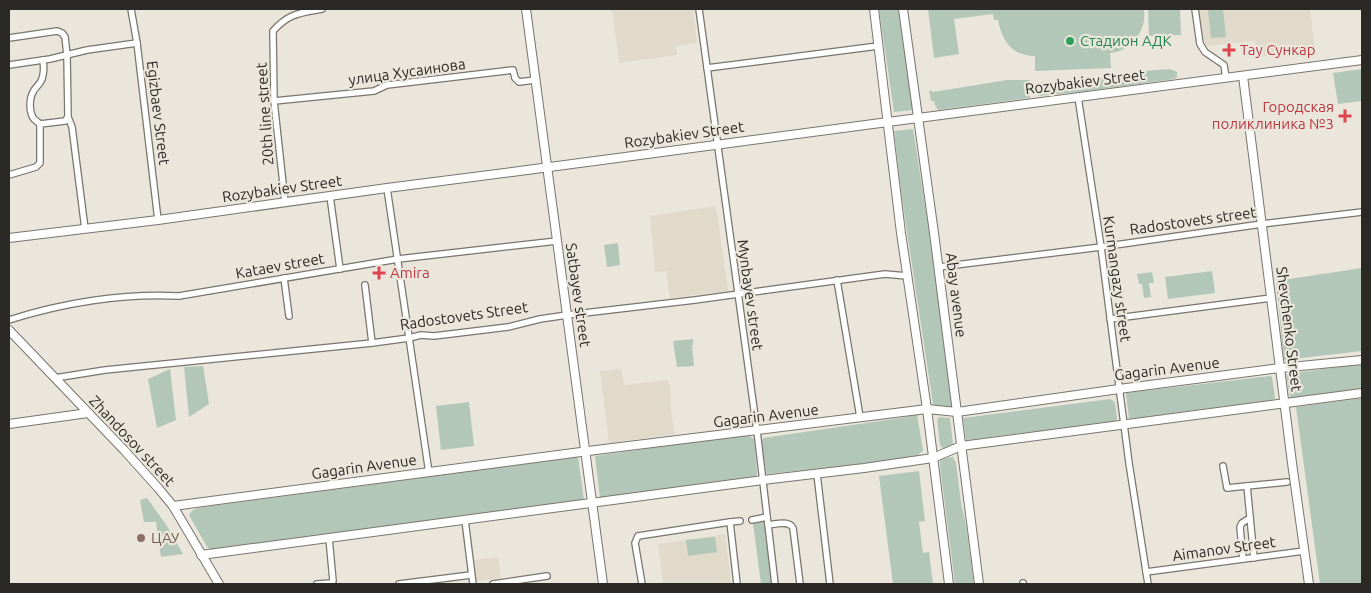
<svg xmlns="http://www.w3.org/2000/svg" width="1371" height="593" font-family="Ubuntu,sans-serif">
	<style>
		.built { fill: #e1d9ca }
		.green { fill: #b2c7b8 }
		.lines { fill: none; stroke-linecap: round; stroke-linejoin: round }
		.street-casing { stroke: #79756c; stroke-width: 8 }
		.secondary-casing { stroke: #79756c; stroke-width: 10 }
		.street { stroke: #fff; stroke-width: 5.5 }
		.secondary { stroke: #fff; stroke-width: 8 }
		.leisure-dot { fill: #2e9e5b; stroke: #eae6dc; stroke-width: 2 }
		.health-dot { fill: #e0444e; stroke: #eae6dc; stroke-width: 2 }
		.education-dot { fill: #8d6e63; stroke: #eae6dc; stroke-width: 2 }
		.labels { text-anchor: middle; stroke-width: 4.5; stroke-linejoin: round; paint-order: stroke }
		.leisure-label { font-size: 15px; fill: #27864d; stroke: #eae6dc; text-anchor: start }
		.health-label { font-size: 15px; fill: #be3a42; stroke: #eae6dc; text-anchor: start }
		.street-label { font-size: 15px; fill: #2b2926; stroke: #eae6dc }
		.education-label { font-size: 15px; fill: #785e54; stroke: #eae6dc; text-anchor: start }
	</style>
	<rect width="100%" height="100%" fill="#eae6dc"/>
	<g class="built">
		<path d="M612,9h81l4,34 -21,3 1,9 -58,8z"/>
		<path d="M1198,9h112l5,41 -57,7 -3,-16 -48,5 -3,-4z"/>
		<path d="M716,206l12,85 -58,7 -4,-27 -11,1 -5,-56z"/>
		<path d="M621,369l3,16 44,-5 3,13 -1,11 5,30 -66,9 -9,-72z"/>
		<path d="M725,534l6,50h-68l-5,-40z"/>
		<path d="M498,557l3,21 -25,3 -3,-21z"/>
	</g>
	<g class="green">
		<path d="M879,9h19l15,101 -19,2z"/>
		<path d="M928,9h216c3,21 -12,42 -34,44l1,15 -76,3v-15c-23,0 -33,-15 -37,-36h-4l-1,-6 -39,5 5,35 -25,4z"/>
		<path d="M1148,9h32l1,26 -32,1z"/>
		<path d="M1208,9h15l3,28 -15,1z"/>
		<path d="M1170,69l7,3v5l-3,2 -95,13 -41,4 -2,-13 83,-7 12,-4z"/>
		<path d="M1362,69v32l-24,3 -5,-31z"/>
		<path d="M1007,80h23v18l-92,12 -3,-5 -1,-4h-3l-2,-11 4,2z"/>
		<path d="M913,129l14,89 25,186 -1,3c-6,1 -13,1 -18,-3l-31,-205 -8,-68z"/>
		<path d="M618,243l2,22 -13,2 -3,-22z"/>
		<path d="M1362,268v83l-78,9 -8,-79z"/>
		<path d="M1212,271l3,22 -47,6 -3,-22z"/>
		<path d="M1152,272l2,11h-5l2,14 -7,1 -2,-14h-3l-2,-10z"/>
		<path d="M693,339v6h-1l2,21 -17,1 -4,-26z"/>
		<path d="M1362,364v25l-72,9 -4,-24z"/>
		<path d="M203,366l6,38 -20,13 -5,-50z"/>
		<path d="M170,369l6,51 -19,8 -9,-49z"/>
		<path d="M1270,376l2,1 3,21 -3,2 -143,19 -3,-26z"/>
		<path d="M1362,398v186h-42l-24,-177z"/>
		<path d="M1110,399l5,3 2,16 -1,4 -150,18 -3,-22z"/>
		<path d="M469,402l5,44 -33,4 -5,-44z"/>
		<path d="M917,414l6,37 -5,4 -39,7 -112,12 -1,-2 -4,-31 1,-3 144,-21z"/>
		<path d="M939,417l11,1 3,26 -1,4 -9,1 -3,-4 -3,-25z"/>
		<path d="M742,435l7,1 5,3 3,34 -1,4 -156,21 -5,-42z"/>
		<path d="M578,457l6,43 -364,49h-10l-3,-2 -18,-32c3,-6 8,-7 14,-8z"/>
		<path d="M953,457l3,6 5,40 5,22 8,59h-19l-15,-118v-5l4,-3z"/>
		<path d="M919,471l6,50 -6,1 4,31 6,-1 4,32h-40l-14,-108z"/>
		<path d="M147,498l20,28 16,28 -22,3 -5,-35h-12l-4,-22z"/>
		<path d="M764,521l8,63h-11l-8,-61z"/>
		<path d="M715,537l2,15 -29,4 -2,-16z"/>
	</g>
	<g class="lines">
		<defs>
			<g id="street">
				<path d="M131,9l6,34 21,177"/>
				<path d="M699,9l58,422 18,153"/>
				<path d="M1195,9l5,35 5,8 19,13 2,13"/>
				<path d="M9,38l48,-7 5,2 3,4 2,18 1,62 -3,4 -25,3v39l-4,4 -27,8"/>
				<path d="M9,65l41,-6 37,-9 50,-7"/>
				<path d="M707,68l171,-22"/>
				<path d="M1078,97l23,150 28,216 19,121"/>
				<path d="M274,101l100,-10 13,-6 126,-15 2,8 4,4 16,-2"/>
				<path d="M68,117l4,10 13,102"/>
				<path d="M40,124c-2,-2 -4,-3 -6,-5 -5,-6 -5,-20 -1,-27 2,-5 7,-7 9,-13 2,-6 2,-13 1,-19"/>
				<path d="M387,188l42,285"/>
				<path d="M330,196l10,73"/>
				<path d="M285,202l-11,-101 -1,-70c16,-18 27,-18 49,-22"/>
				<path d="M939,267l162,-20 161,-23 100,-12"/>
				<path d="M284,278l5,38"/>
				<path d="M837,280l23,137"/>
				<path d="M365,285l7,58"/>
				<path d="M1110,319l161,-21"/>
				<path d="M9,320c53,-17 114,-27 170,-24l219,-37 159,-18"/>
				<path d="M55,378l50,-8 267,-27 37,-5 12,-3 13,1 74,-9 32,-8 27,-4 128,-15 190,-26 22,2"/>
				<path d="M1223,466l4,22 60,-6"/>
				<path d="M817,474l13,110"/>
				<path d="M1247,486l7,72"/>
				<path d="M465,520l8,64"/>
				<path d="M752,520l15,-3"/>
				<path d="M730,522l10,-1"/>
				<path d="M768,525c8,-1 21,-5 25,3l7,56"/>
				<path d="M1243,559l-3,-32 2,-4 8,-5"/>
				<path d="M1146,572l158,-21"/>
				<path d="M1023,583v1"/>
				<path d="M317,584l14,-1 2,-2 -4,-43"/>
				<path d="M399,584l72,-9"/>
				<path d="M493,584l54,-8"/>
				<path d="M642,584l-7,-41 3,-7 92,-14 7,62"/>
			</g>
			<g id="secondary">
				<path d="M526,9l77,575"/>
				<path d="M874,9l27,224 26,176 22,175"/>
				<path d="M903,9l31,224 45,351"/>
				<path d="M1243,76l49,387 17,121"/>
				<path d="M9,238l149,-18 229,-32 125,-16 406,-54 444,-58"/>
				<path d="M9,330l115,120 35,39 14,17 46,78"/>
				<path d="M9,424l79,-11"/>
				<path d="M173,506l423,-56 331,-41 30,3 162,-23 161,-21 82,-8"/>
				<path d="M201,555l562,-75 101,-12 69,-10 28,-12 401,-53"/>
			</g>
		</defs>
		<use href="#street" class="street-casing"/>
		<use href="#secondary" class="secondary-casing"/>
		<use href="#street" class="street"/>
		<use href="#secondary" class="secondary"/>
	</g>
	<circle class="leisure-dot" cx="1070" cy="41" r="5"/>
	<g class="health-dot">
		<path d="M1226.5 42.5h5v5h5v5h-5v5h-5v-5h-5v-5h5z"/>
		<path d="M1342.5 108.5h5v5h5v5h-5v5h-5v-5h-5v-5h5z"/>
		<path d="M376.5 265.5h5v5h5v5h-5v5h-5v-5h-5v-5h5z"/>
	</g>
	<circle class="education-dot" cx="141" cy="538" r="5"/>
	<g class="labels">
		<g class="leisure-label">
			<text x="1080" y="46">Стадион АДК</text>
		</g>
		<g class="health-label">
			<text x="1240" y="55">Тау Сункар</text>
			<text x="1334" y="112" text-anchor="end">Городская<tspan x="1334" dy="17">поликлиника №3</tspan></text>
			<text x="390" y="278">Amira</text>
		</g>
		<g class="street-label">
			<text transform="translate(407 72) rotate(-8)" y="5">улица Хусаинова</text>
			<text transform="translate(1085 82) rotate(-7)" y="5">Rozybakiev Street</text>
			<text transform="translate(158 113) rotate(83)" y="5">Egizbaev Street</text>
			<text transform="translate(265 114) rotate(-94)" y="5">20th line street</text>
			<text transform="translate(684 135) rotate(-8)" y="5">Rozybakiev Street</text>
			<text transform="translate(282 189) rotate(-8)" y="5">Rozybakiev Street</text>
			<text transform="translate(1193 221) rotate(-8)" y="5">Radostovets street</text>
			<text transform="translate(280 266) rotate(-10)" y="5">Kataev street</text>
			<text transform="translate(1117 279) rotate(82)" y="5">Kurmangazy street</text>
			<text transform="translate(578 295) rotate(82)" y="5">Satbayev street</text>
			<text transform="translate(750 295) rotate(82)" y="5">Mynbayev street</text>
			<text transform="translate(956 295) rotate(83)" y="5">Abay avenue</text>
			<text transform="translate(464 316) rotate(-8)" y="5">Radostovets Street</text>
			<text transform="translate(1289 329) rotate(83)" y="5">Shevchenko Street</text>
			<text transform="translate(1167 369) rotate(-7)" y="5">Gagarin Avenue</text>
			<text transform="translate(766 416) rotate(-7)" y="5">Gagarin Avenue</text>
			<text transform="translate(132 441) rotate(47)" y="5">Zhandosov street</text>
			<text transform="translate(364 467) rotate(-8)" y="5">Gagarin Avenue</text>
			<text transform="translate(1224 549) rotate(-8)" y="5">Aimanov Street</text>
		</g>
		<g class="education-label">
			<text x="151" y="543">ЦАУ</text>
		</g>
	</g>
	<rect width="1371" height="593" fill="none" stroke="#2b2926" stroke-width="20"/>
</svg>
